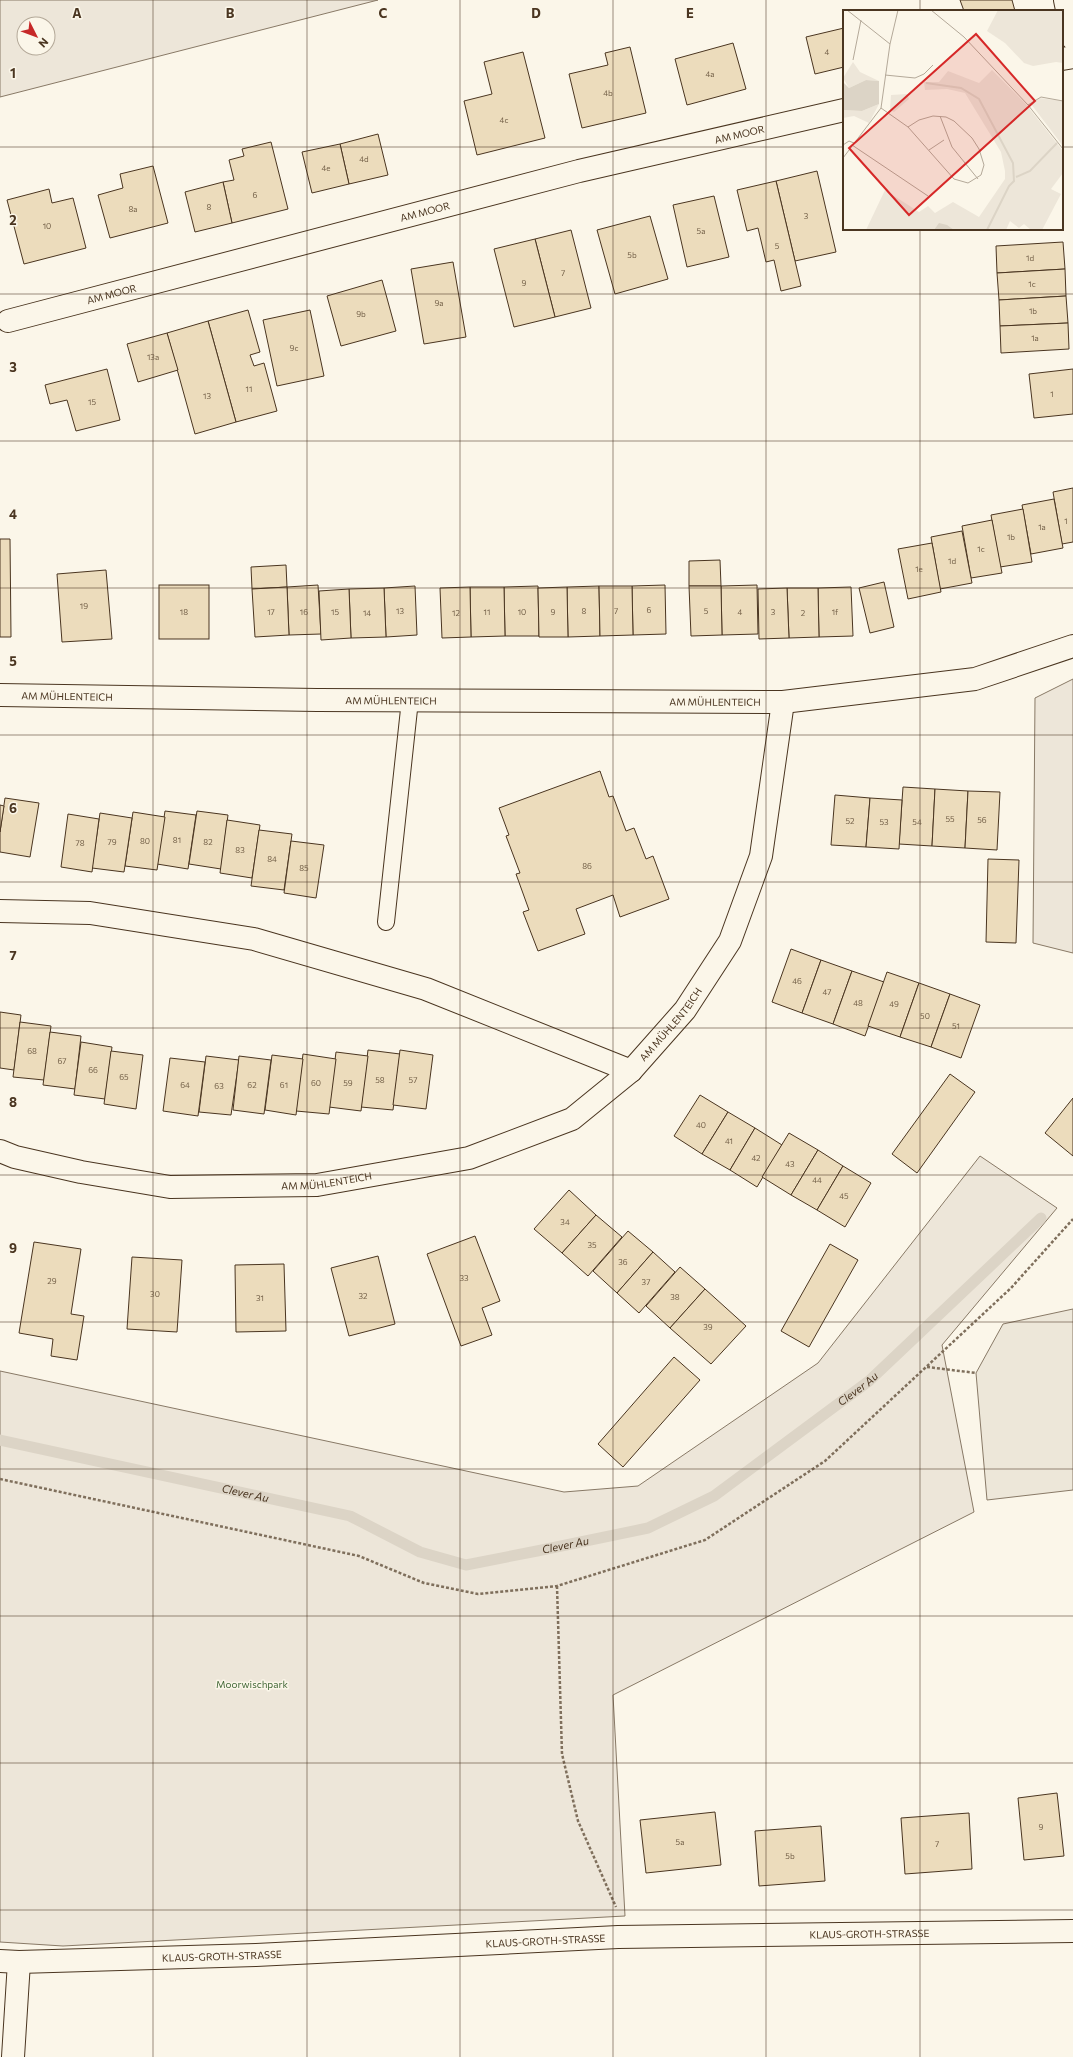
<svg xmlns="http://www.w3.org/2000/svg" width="1073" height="2057" font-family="Commissioner,sans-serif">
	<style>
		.green { fill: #ede6d9; stroke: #887966; fill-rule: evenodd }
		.parking { fill: #ede7d9; stroke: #887966 }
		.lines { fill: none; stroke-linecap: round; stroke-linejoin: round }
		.stream { stroke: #dcd4c6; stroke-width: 11 }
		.building { fill: #ecdcbc; stroke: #4a3520 }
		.lane-casing { stroke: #4a3520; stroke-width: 18 }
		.street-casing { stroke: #4a3520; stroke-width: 24 }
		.secondary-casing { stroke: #4a3520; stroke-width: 24 }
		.path { stroke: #7f6f5c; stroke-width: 2.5; stroke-dasharray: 3 2; stroke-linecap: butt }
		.lane { stroke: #fbf6e9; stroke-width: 16 }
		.street { stroke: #fbf6e9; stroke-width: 22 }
		.secondary { stroke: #fbf6e9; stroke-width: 22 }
		.grid { fill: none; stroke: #4a3520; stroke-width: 1; stroke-opacity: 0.55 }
		.labels { text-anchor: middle; stroke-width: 3; stroke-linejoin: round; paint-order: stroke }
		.number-label { font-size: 8px; fill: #725f47 }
		.street-label { font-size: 10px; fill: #4a3520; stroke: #fbf6e9 }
		.park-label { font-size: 10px; fill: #436837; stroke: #fbf6e9 }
		.water-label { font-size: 11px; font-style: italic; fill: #4a3520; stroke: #fbf6e9 }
		.inset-river { fill: none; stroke: #dcd4c6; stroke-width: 2 }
		.inset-road { fill: none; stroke: #b4a999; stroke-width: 1 }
		.view { fill: #d62828; fill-opacity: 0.15; stroke: #d62828; stroke-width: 2 }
		.inset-edge { fill: none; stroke: #4a3520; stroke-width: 2 }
		.grid-label { font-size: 13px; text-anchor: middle; font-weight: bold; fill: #4a3520; stroke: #fbf6e9; stroke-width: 3; stroke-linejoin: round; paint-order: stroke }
	</style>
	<rect width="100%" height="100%" fill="#fbf6e9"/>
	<g class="green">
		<path d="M0,0h378l-378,97zM24,24h24v24h-24z"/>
		<path d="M1073,679v274l-40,-10 2,-245z"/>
		<path d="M980,1156l77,52 -115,137 32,167 -361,183 12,221 -562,30 -63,-4v-571l564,121 74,-6 180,-123z"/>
	</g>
	<path class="parking" d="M1073,1309v181l-86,10 -11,-127 27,-49z"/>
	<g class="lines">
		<path class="stream" id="s1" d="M0,1440l350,76 70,36 46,13 71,-14 111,-23 66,-32 155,-115 172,-163"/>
	</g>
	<g class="building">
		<path d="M960,0h52l3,11h-51z"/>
		<path d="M844,28v39l-29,7 -9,-37z"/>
		<path d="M733,43l13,46 -59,16 -12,-46z"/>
		<path d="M630,47l16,66 -64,15 -13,-54 39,-9 -3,-12z"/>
		<path d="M523,52l22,86 -68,17 -13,-54 28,-7 -8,-32z"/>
		<path d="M378,134l10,41 -39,9 -9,-40z"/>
		<path d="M271,142l17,67 -56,14 -9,-41 11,-2 -5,-20 15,-4 -2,-7z"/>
		<path d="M340,144l9,40 -37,9 -10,-41z"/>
		<path d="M153,166l15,57 -58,15 -12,-43 25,-7 -3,-14z"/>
		<path d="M817,171l19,81 -41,9 -19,-80z"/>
		<path d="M776,181l25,105 -20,5 -7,-31 -8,2 -8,-34 -11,3 -10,-41z"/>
		<path d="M223,182l9,41 -37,9 -10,-40z"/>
		<path d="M49,189l3,14 21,-5 13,50 -62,16 -17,-64z"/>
		<path d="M714,196l15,61 -42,10 -14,-62z"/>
		<path d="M650,216l18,63 -53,15 -18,-64z"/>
		<path d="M571,230l20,78 -36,9 -20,-78z"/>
		<path d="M535,239l20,78 -41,10 -20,-78z"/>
		<path d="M1063,242l2,27 -68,4 -1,-27z"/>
		<path d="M453,262l13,75 -42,7 -13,-75z"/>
		<path d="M1065,269l1,27 -67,4 -2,-27z"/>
		<path d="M382,280l14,51 -55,15 -14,-50z"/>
		<path d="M1066,296l2,27 -68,3 -1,-26z"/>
		<path d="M248,310l12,42 -10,3 4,11 10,-3 13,48 -41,11 -28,-101z"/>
		<path d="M310,310l14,66 -47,10 -14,-66z"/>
		<path d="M208,321l28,101 -41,12 -28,-101z"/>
		<path d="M1068,323l1,26 -68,4 -1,-27z"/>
		<path d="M167,333l11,37 -40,12 -11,-38z"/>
		<path d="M107,369l13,51 -44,11 -9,-31 -17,4 -5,-19z"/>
		<path d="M1073,369v45l-39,4 -5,-44z"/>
		<path d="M1073,488v54l-11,2 -9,-52z"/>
		<path d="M1054,499l9,49 -32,6 -9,-49z"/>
		<path d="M1023,509l9,53 -32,5 -9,-52z"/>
		<path d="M992,520l10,53 -31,5 -9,-52z"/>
		<path d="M962,531l10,52 -32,6 -9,-52z"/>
		<path d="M0,539h10l1,98h-11z"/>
		<path d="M932,543l9,49 -33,7 -10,-50z"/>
		<path d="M720,560l1,26h-32v-25z"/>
		<path d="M286,565l1,22 -35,2 -1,-22z"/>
		<path d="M106,570l6,69 -50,3 -5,-68z"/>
		<path d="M884,582l10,45 -24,6 -11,-45z"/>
		<rect x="159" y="585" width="50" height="54"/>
		<path d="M318,585l3,49 -32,1 -2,-48z"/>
		<path d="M665,585l1,49 -33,1 -1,-49z"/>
		<path d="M757,585l1,49 -36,1 -1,-49z"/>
		<path d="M415,586l2,49 -31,2 -2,-49z"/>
		<path d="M538,586l1,50h-34l-1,-49z"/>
		<path d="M599,586l1,50 -32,1 -1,-50z"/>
		<path d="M599,586h33l1,49 -33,1z"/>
		<path d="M689,586h32l1,49 -31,1z"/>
		<path d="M287,587l2,48 -34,2 -3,-48z"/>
		<path d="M470,587h34l1,49 -34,1z"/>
		<path d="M470,587l1,50 -29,1 -2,-50z"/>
		<path d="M567,587l1,50h-29l-1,-49z"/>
		<path d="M851,587l2,49 -34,1 -1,-49z"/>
		<path d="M384,588l2,49 -35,1 -2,-49z"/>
		<path d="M787,588h31l1,49 -30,1z"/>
		<path d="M787,588l2,50 -30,1 -1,-50z"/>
		<path d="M349,589l2,49 -30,2 -2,-49z"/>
		<path d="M600,771l9,26 4,-1 13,35 8,-3 12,31 7,-3 16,43 -49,18 -7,-22 -37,14 9,25 -47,17 -15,-39 6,-2 -13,-36 4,-1 -14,-37 3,-1 -10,-27z"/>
		<path d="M903,787l32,2 -3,57 -33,-2z"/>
		<path d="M935,789l33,2 -3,57 -33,-2z"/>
		<path d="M968,791l32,1 -3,58 -32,-2z"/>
		<path d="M835,795l35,3 -4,49 -35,-2z"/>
		<path d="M5,798l34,5 -9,54 -30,-5v-20z"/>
		<path d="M870,798l32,2 -3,49 -33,-2z"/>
		<path d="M0,805l4,1 -4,26z"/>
		<path d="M165,811l31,4 -8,54 -31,-5z"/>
		<path d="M197,811l31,4 -7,54 -32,-5z"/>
		<path d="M133,812l32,5 -8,53 -32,-4z"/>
		<path d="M100,813l32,5 -8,54 -32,-4z"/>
		<path d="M68,814l31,5 -7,53 -31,-5z"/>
		<path d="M227,820l33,5 -8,53 -32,-5z"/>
		<path d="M259,830l33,4 -8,56 -33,-4z"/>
		<path d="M291,841l33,4 -8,53 -32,-5z"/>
		<path d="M988,859l31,1 -3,83 -30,-1z"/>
		<path d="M791,949l30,11 -19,53 -30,-11z"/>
		<path d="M821,960l31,11 -19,53 -31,-11z"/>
		<path d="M852,971l32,11 -19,54 -32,-12z"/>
		<path d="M887,972l32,11 -19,54 -32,-11z"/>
		<path d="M919,983l31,11 -19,53 -31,-10z"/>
		<path d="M950,994l30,11 -19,53 -30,-11z"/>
		<path d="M0,1012l21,3 -7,55 -14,-2z"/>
		<path d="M20,1022l31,4 -7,54 -31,-3z"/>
		<path d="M50,1032l31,4 -6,53 -32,-4z"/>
		<path d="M81,1042l31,5 -7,52 -31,-4z"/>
		<path d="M368,1050l32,4 -7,56 -32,-3z"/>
		<path d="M400,1050l33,5 -7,54 -33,-4z"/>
		<path d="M111,1051l32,4 -7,54 -32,-5z"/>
		<path d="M336,1052l32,4 -7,55 -32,-4z"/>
		<path d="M303,1054l33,5 -7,55 -33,-3z"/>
		<path d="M272,1055l31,4 -7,56 -31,-5z"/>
		<path d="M206,1056l33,4 -8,55 -32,-3z"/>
		<path d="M239,1056l32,4 -7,54 -31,-4z"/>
		<path d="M170,1058l35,4 -7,54 -35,-5z"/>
		<path d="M950,1074l25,18 -58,81 -25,-19z"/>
		<path d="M700,1095l28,17 -26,42 -28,-18z"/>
		<path d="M1073,1098v58l-28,-23z"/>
		<path d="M728,1112l27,16 -25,42 -28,-16z"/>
		<path d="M755,1128l27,17 -25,42 -27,-17z"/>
		<path d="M789,1133l29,17 -27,45 -29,-18z"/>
		<path d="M818,1150l25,16 -26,44 -26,-15z"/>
		<path d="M843,1166l28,17 -26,44 -28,-17z"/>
		<path d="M569,1190l27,25 -34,38 -28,-24z"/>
		<path d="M596,1215l26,22 -34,39 -26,-23z"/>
		<path d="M628,1231l25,21 -36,41 -24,-22z"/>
		<path d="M475,1236l25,65 -18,7 10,27 -31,11 -34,-92z"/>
		<path d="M34,1242l47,7 -10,65 13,2 -7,44 -26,-4 2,-17 -34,-6z"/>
		<path d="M830,1244l28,16 -49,87 -28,-16z"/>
		<path d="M653,1252l22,20 -36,41 -22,-20z"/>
		<path d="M378,1256l17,68 -46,12 -18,-68z"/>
		<path d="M132,1257l50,3 -5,72 -50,-3z"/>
		<path d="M284,1264l2,67 -50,1 -1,-67z"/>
		<path d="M680,1267l25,22 -35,39 -24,-22z"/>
		<path d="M705,1289l41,37 -35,38 -41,-36z"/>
		<path d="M674,1357l26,23 -77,87 -25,-23z"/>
		<path d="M1057,1793l7,63 -40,4 -6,-62z"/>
		<path d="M715,1812l6,53 -75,8 -6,-53z"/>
		<path d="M969,1813l3,56 -67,5 -4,-56z"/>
		<path d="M821,1826l4,55 -66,5 -4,-55z"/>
	</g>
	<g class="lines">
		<defs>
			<path id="lane" d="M386,922l24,-222"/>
			<g id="street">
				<path d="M1062,59l11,-2"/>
				<path id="s2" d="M8,321l571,-150 265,-61"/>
				<path id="s3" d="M0,695l317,5 466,2 192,-23 98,-33"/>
				<path d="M0,911l90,2 164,26 172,50 205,82"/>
				<path id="s4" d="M0,1151l15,6 66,15 89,15 147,-2 152,-27 103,-39 59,-48 54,-61 45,-69 31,-85 22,-154"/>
				<path id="s5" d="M0,1961l19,1 237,-7 362,-18 455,-6"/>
				<path d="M13,2057l6,-95"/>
			</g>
			<path id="secondary" d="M1065,0l8,39"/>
		</defs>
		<use href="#lane" class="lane-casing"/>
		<use href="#street" class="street-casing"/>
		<use href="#secondary" class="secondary-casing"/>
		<g class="path">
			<path d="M927,1367l49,6"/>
			<path d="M0,1479l359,77 65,27 54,11 79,-8 148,-46 120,-79 186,-173 62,-69"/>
			<path d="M557,1586l5,168 16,67 38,86"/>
		</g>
		<use href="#lane" class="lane"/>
		<use href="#street" class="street"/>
		<use href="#secondary" class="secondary"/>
	</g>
	<path class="grid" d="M153,0v2057M307,0v2057M460,0v2057M613,0v2057M766,0v2057M920,0v11M0,147h844M1062,147h11M920,229v1828M0,294h1073M0,441h1073M0,588h1073M0,735h1073M0,882h1073M0,1028h1073M0,1175h1073M0,1322h1073M0,1469h1073M0,1616h1073M0,1763h1073M0,1910h1073"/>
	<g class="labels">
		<g class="number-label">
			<text x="827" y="55">4</text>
			<text x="710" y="77">4a</text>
			<text x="608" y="96">4b</text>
			<text x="504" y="123">4c</text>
			<text x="364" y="162">4d</text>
			<text x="326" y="171">4e</text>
			<text x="255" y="198">6</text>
			<text x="209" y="210">8</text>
			<text x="133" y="212">8a</text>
			<text x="806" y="219">3</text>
			<text x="47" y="229">10</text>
			<text x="701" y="234">5a</text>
			<text x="777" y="249">5</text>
			<text x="632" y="258">5b</text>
			<text x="1030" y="261">1d</text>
			<text x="563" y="276">7</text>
			<text x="524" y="286">9</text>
			<text x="1032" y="287">1c</text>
			<text x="439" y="306">9a</text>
			<text x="1033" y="314">1b</text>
			<text x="361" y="317">9b</text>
			<text x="1035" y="341">1a</text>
			<text x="294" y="351">9c</text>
			<text x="153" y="360">13a</text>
			<text x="249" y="392">11</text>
			<text x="1052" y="397">1</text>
			<text x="207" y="399">13</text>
			<text x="92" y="405">15</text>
			<text x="1066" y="524">1</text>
			<text x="1042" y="530">1a</text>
			<text x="1011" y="540">1b</text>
			<text x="981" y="552">1c</text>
			<text x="952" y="564">1d</text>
			<text x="919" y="572">1e</text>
			<text x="84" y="609">19</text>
			<text x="649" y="613">6</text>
			<text x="400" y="614">13</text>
			<text x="584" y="614">8</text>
			<text x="616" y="614">7</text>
			<text x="706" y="614">5</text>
			<text x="184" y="615">18</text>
			<text x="271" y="615">17</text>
			<text x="304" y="615">16</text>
			<text x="335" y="615">15</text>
			<text x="487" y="615">11</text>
			<text x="522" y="615">10</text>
			<text x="553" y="615">9</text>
			<text x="740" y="615">4</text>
			<text x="773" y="615">3</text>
			<text x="835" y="615">1f</text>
			<text x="367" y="616">14</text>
			<text x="456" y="616">12</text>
			<text x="803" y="616">2</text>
			<text x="950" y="822">55</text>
			<text x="982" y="823">56</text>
			<text x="850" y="824">52</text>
			<text x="884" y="825">53</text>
			<text x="917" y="825">54</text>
			<text x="177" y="843">81</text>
			<text x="145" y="844">80</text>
			<text x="112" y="845">79</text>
			<text x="208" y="845">82</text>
			<text x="80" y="846">78</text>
			<text x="240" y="853">83</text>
			<text x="272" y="862">84</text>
			<text x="587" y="869">86</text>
			<text x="304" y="871">85</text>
			<text x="797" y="984">46</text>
			<text x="827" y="995">47</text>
			<text x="858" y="1006">48</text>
			<text x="894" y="1007">49</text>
			<text x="925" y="1019">50</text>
			<text x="956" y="1029">51</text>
			<text x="32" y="1054">68</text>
			<text x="62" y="1064">67</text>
			<text x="93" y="1073">66</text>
			<text x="124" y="1080">65</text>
			<text x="380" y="1083">58</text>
			<text x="413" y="1083">57</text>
			<text x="316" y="1086">60</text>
			<text x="348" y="1086">59</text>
			<text x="185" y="1088">64</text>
			<text x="252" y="1088">62</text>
			<text x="284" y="1088">61</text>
			<text x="219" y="1089">63</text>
			<text x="701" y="1128">40</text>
			<text x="729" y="1144">41</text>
			<text x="756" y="1161">42</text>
			<text x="790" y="1167">43</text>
			<text x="817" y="1183">44</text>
			<text x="844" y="1199">45</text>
			<text x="565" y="1225">34</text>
			<text x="592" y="1248">35</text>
			<text x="623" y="1265">36</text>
			<text x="464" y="1281">33</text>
			<text x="52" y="1284">29</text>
			<text x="646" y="1285">37</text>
			<text x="155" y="1297">30</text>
			<text x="363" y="1299">32</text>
			<text x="675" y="1300">38</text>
			<text x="260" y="1301">31</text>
			<text x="708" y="1330">39</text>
			<text x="1041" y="1830">9</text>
			<text x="680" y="1845">5a</text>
			<text x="937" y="1847">7</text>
			<text x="790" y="1859">5b</text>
		</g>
		<g class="street-label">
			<text dy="4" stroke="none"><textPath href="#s2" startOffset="755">AM MOOR</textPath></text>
			<text dy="4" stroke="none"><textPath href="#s2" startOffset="431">AM MOOR</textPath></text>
			<text dy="4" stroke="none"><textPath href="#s2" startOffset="107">AM MOOR</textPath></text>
			<text dy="4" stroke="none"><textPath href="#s3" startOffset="67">AM MÜHLENTEICH</textPath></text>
			<text dy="4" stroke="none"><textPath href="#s3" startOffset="391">AM MÜHLENTEICH</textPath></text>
			<text dy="4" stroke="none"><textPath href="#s3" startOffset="715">AM MÜHLENTEICH</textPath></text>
			<text dy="4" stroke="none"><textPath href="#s4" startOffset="723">AM MÜHLENTEICH</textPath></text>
			<text dy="4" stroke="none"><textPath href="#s4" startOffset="331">AM MÜHLENTEICH</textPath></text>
			<text dy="4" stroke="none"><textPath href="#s5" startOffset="870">KLAUS-GROTH-STRASSE</textPath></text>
			<text dy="4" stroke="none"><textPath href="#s5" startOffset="546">KLAUS-GROTH-STRASSE</textPath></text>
			<text dy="4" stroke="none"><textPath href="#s5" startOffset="222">KLAUS-GROTH-STRASSE</textPath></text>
		</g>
		<g class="park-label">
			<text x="252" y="1688">Moorwischpark</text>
		</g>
		<g class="water-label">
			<text dy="4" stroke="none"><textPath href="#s1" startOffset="923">Clever Au</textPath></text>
			<text dy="4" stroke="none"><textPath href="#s1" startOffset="251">Clever Au</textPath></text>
			<text dy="4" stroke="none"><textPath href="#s1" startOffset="586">Clever Au</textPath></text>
		</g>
	</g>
	<g transform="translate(843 10)">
		<rect width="220" height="220" fill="#fbf6e9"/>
		<path d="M155,0h65v53l-7,-1 -23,4 -9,-3 -19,-20 -18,-12zM10,52l7,10 19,9 -13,-1 -17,8 -6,-10zM149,60l33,33 38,48v22l-12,16 10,5 -19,36h-11l-7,-6 -5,4 -9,-7 -4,9h-140l19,-40 34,22 9,-6 7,7 18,-11 26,15 26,-38v-8l-4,-19 -36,-59 -18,-4 -22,1 -1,-8h15l9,-11 31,12zM64,84l2,5 -15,13 -4,-2 1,-15zM196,88l24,3v45l-32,-42zM36,94l-10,19 -15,-7 -11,2v-8l19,1z" fill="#ede6d9"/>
		<path d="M23,70l13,1v23l-17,7 -19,-1v-28l6,6zM96,213l8,2 7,5h-20z" fill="#dcd4c6"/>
		<path class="inset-river" d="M83,73l35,5 18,11 34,64 1,18 -5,5 -22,44M173,167l14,-6 27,-28"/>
		<path class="inset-road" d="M4,0l43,34M88,0l33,27 64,68 35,44M10,50l8,-40M42,65l30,3 9,-4 9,-9M185,95l13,-8 22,4M38,98l27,19 46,52 14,4 13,-8 3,-10 -5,-16 -7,-11 -18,-17 -8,-4 -13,-1 -14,4 -11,7M97,106l12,31 26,32M0,135l6,-4 5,2M9,135l76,51M86,140l15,-10M0,148l38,-50 9,-64 8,-34"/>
		<path class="view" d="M133,24l59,67 -126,114 -60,-67z"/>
		<rect width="220" height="220" class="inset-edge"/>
	</g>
	<g class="grid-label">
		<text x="77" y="18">A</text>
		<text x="230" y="18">B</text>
		<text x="383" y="18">C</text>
		<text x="536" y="18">D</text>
		<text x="690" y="18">E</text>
		<text x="13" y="78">1</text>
		<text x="13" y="225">2</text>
		<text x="13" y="372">3</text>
		<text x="13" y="519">4</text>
		<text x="13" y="666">5</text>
		<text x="13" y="813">6</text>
		<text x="13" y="960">7</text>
		<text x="13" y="1107">8</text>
		<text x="13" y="1253">9</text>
	</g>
	<g transform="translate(36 36) rotate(132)"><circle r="19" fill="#fbf6e9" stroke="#b4a999"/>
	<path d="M0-3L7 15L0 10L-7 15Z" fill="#c62828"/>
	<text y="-6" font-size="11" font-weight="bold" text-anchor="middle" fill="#4a3520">N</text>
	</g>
</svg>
